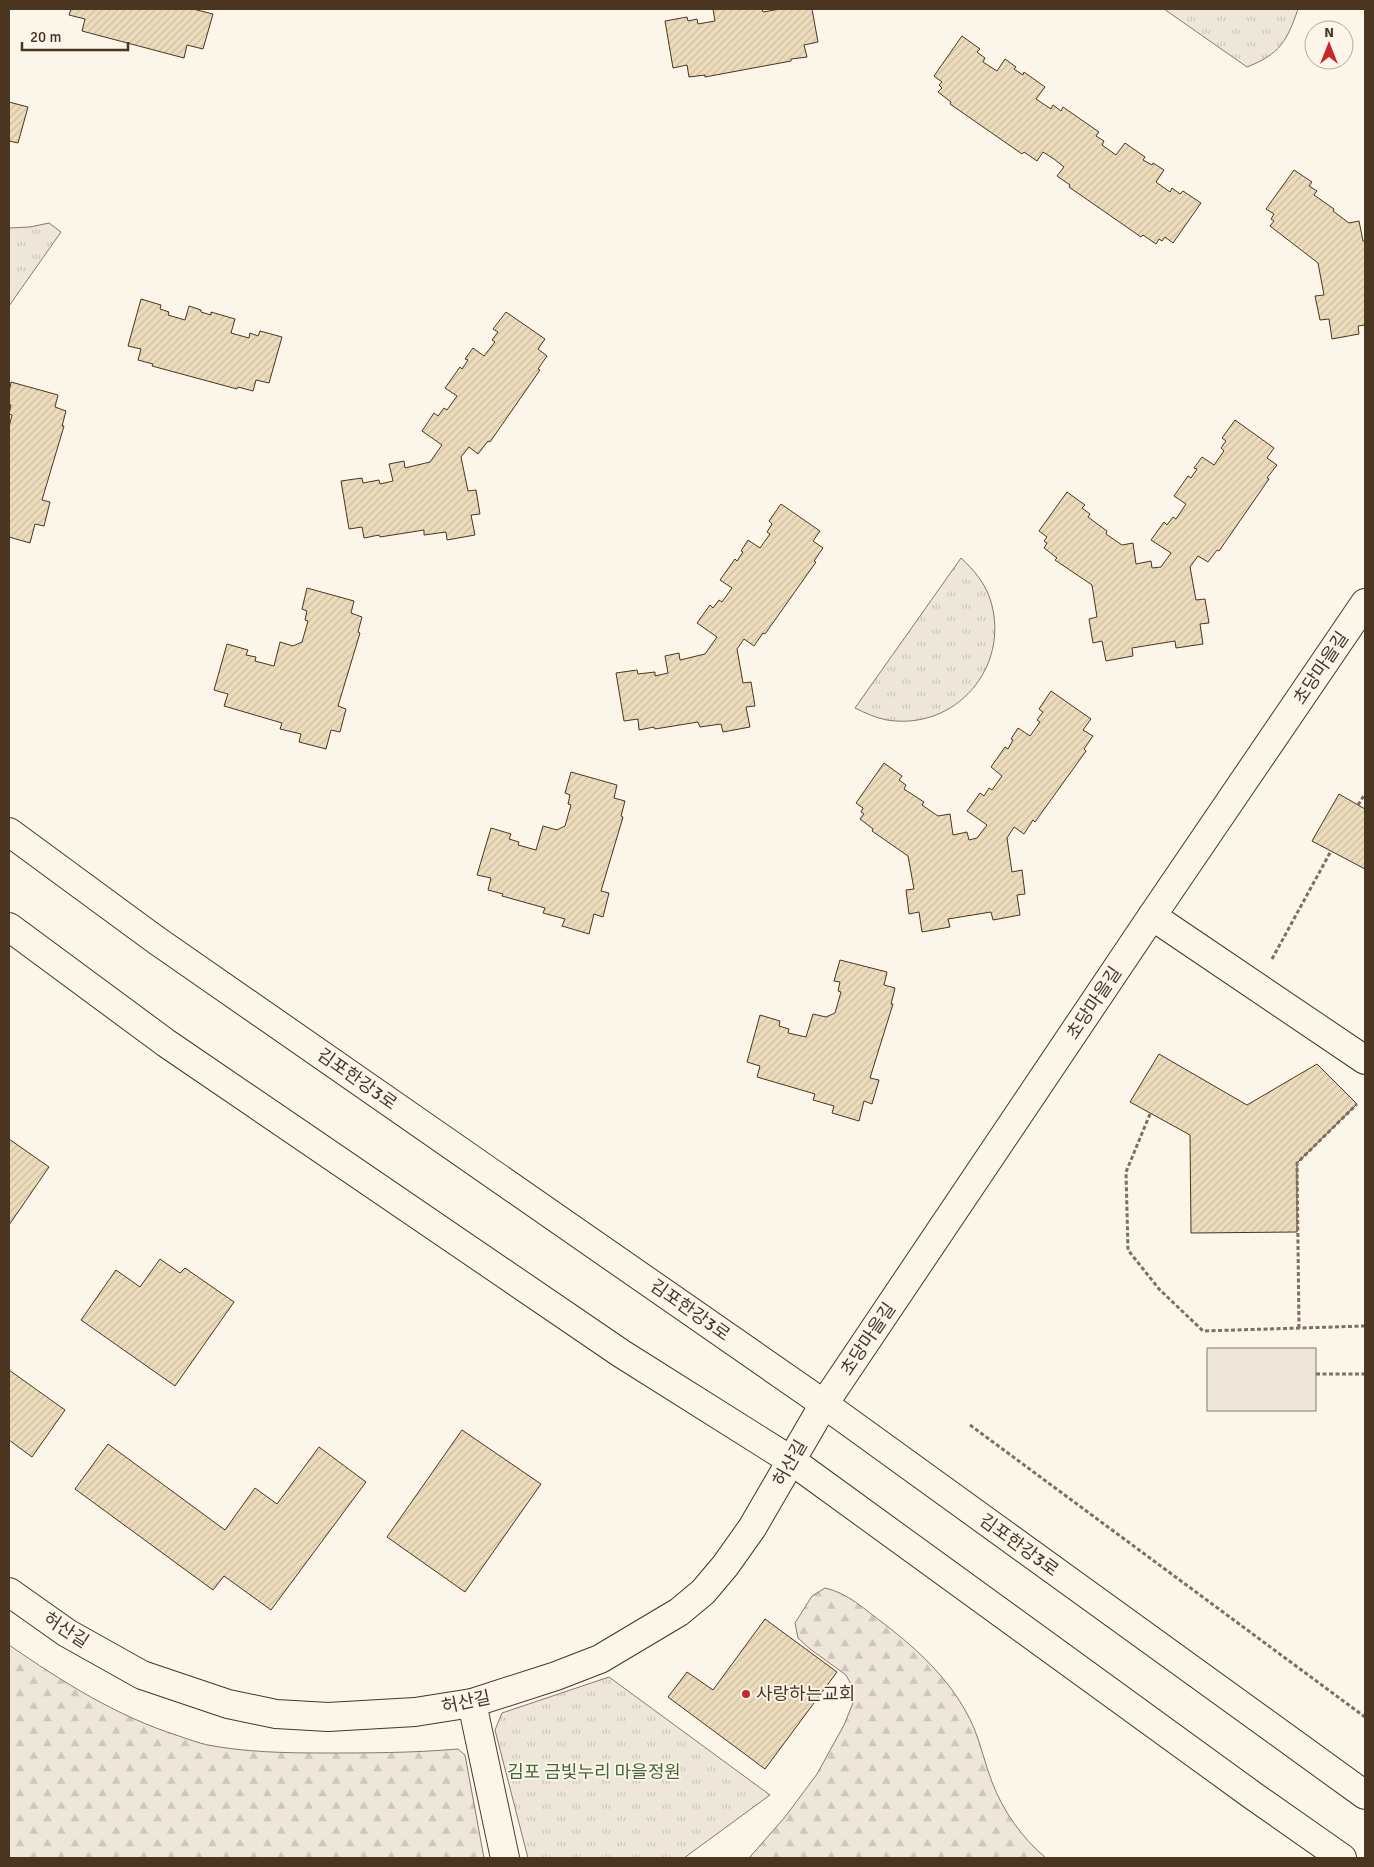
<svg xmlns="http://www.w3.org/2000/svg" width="1374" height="1867" font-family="Signika,'Noto Sans KR',sans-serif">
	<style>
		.grass { fill: url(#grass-tufts); stroke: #887966 }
		.forest { fill: url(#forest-firs); stroke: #887966 }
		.garden { fill: #ede6d9; stroke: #887966 }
		.building { fill: url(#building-hatch); stroke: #4a3520 }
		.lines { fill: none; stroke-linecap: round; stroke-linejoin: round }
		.minor-casing { stroke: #4a3520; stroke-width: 30 }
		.tertiary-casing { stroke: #4a3520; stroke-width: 30 }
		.path { stroke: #7f6f5c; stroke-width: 3; stroke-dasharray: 4 2.5; stroke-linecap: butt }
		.minor { stroke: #fbf6e9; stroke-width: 28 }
		.tertiary { stroke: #fbf6e9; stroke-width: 28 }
		.poi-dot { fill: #c62828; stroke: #fbf6e9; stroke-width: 2 }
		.labels { text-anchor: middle; stroke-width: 4; stroke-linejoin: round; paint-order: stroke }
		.street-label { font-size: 18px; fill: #4a3520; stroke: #fbf6e9 }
		.poi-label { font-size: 18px; fill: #4a3520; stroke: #fbf6e9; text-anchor: start }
		.park-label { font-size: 18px; fill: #436837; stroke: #fbf6e9 }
	</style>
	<defs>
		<pattern id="grass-tufts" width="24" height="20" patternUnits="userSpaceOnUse" patternTransform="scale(1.25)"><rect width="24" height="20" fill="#ede6d9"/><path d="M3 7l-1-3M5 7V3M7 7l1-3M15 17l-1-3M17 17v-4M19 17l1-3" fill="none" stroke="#cdc6ba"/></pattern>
		<pattern id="forest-firs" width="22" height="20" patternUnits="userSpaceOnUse" patternTransform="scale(1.25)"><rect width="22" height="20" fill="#ede6d9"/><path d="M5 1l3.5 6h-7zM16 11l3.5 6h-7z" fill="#cdc6ba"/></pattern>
		<pattern id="building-hatch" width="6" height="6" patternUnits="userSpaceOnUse" patternTransform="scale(1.25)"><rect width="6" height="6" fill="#ecdcbc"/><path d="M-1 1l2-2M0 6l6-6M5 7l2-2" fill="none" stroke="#ccbda1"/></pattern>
	</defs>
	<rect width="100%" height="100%" fill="#fbf6e9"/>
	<g class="grass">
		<path d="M1164,9h134c-11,32 -18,45 -51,58z"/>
		<path d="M49,223l12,9 -52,74v-78l21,-1z"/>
		<path d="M961,558c13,12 25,26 30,44 19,65 -35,129 -104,118 -11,-2 -22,-7 -32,-12z"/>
		<path d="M609,1677l161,118 -86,63h-156l-33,-128 7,-17z"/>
	</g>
	<g class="forest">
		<path d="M825,1588c23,5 39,21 58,35 37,28 72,61 91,105 7,17 11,36 18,54 11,29 30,56 54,76h-297l36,-41 32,-43 27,-49 9,-22v-15l-7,-13 -36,-26 -12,-11 -3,-15 17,-27z"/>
		<path d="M9,1645c54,37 107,71 170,91 9,3 19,7 29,9 37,7 76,8 113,8 46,0 91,0 137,-4l7,6 19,103h-475z"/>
	</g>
	<rect class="garden" x="1207" y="1348" width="109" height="63"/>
	<g class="building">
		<path d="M71,9h122l20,5 -10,35 -16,-4 -3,13 -102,-27 3,-12 -16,-4z"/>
		<path d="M713,9h49l1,3 17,-3h32l6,33 -14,3 3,12 -16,2v2l-86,16v-2l-16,2 -2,-12 -14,3 -8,-47 22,-4 1,4 9,-2 1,5 17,-3z"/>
		<path d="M962,36l18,13 -3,3 8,6 -2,4 14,9 8,-12 11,8 -2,2 9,6 1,-3 21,15 -9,12 15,10 2,-4 8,6 2,-4 36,25 -3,4 8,5 -2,4 14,10 9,-12 20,14 -2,3 9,5 1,-2 11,7 -8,12 14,10 2,-4 8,6 3,-3 18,12 -28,40 -8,-6 -3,4 -3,-2 -3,5 -13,-9 -2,2 -72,-50 1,-2 -13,-9 7,-9 -10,-8 -11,-7 -6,9 -13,-9 -2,2 -72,-50 1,-2 -13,-10 4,-4 -3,-3 3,-3 -8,-6z"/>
		<path d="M9,102l19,5 -10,36 -9,-2z"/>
		<path d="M1294,170l18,12 -3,4 8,5 -3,4 20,14 -1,2 16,12 10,-2 4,20h2v84l-7,1 1,8 -27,5 -3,-20 -9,1 -5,-24 9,-1 -6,-32 -48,-37 4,-5 -3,-2 3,-5 -8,-5z"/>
		<path d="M141,299l20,6 -1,4 9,3 -1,3 17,5 4,-14 12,4v2l10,3v-3l24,7 -4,14 18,5 1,-5 8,3 2,-5 22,6 -13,46 -13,-3 -3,11 -15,-4 -1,2 -85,-23 1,-2 -15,-4 3,-11 -13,-3z"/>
		<path d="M506,312l39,27 -7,10 9,7 -9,13 2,1 -50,72 -2,-1 -10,13 -9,-7 -8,10 7,34 8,-1 4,24 -9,1 4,20 -28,5 -1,-8 -22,3v-5l-44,7 -1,-2 -15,3 -2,-11 -13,2 -8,-48 21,-3 1,5 16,-3 1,4 13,-3 -4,-17 15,-3 1,7 25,-6 12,-17 -20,-14 12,-18 4,3 6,-8 3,2 10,-14 -12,-8 15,-21 2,2 6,-9 -3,-1 8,-11 11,8 11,-14 -3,-2 6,-8 -5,-3z"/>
		<path d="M11,382l47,13 -3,12 11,4 -4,15h2l-22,74 8,2 -6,24 -9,-2 -5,19 -21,-6v-110l3,-12 -3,-1 2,-9 -2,-1v-12z"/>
		<path d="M1235,420l39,28 -7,10 10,7 -10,13 2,1 -50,72 -2,-1 -9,12 -10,-6 -8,11 6,33 9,-1 4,24 -9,1 3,20 -27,4 -1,-7 -43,7 1,8 -27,5 -4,-20 -9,2 -4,-24 8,-2 -5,-32 -37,-25 2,-2 -13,-10 3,-5 -3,-2 3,-4 -8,-6 28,-39 18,13 -3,3 8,6 -2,3 19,14 -1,3 16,11 11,-2 3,21 15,-3 1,7 9,-1 10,-14 -20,-13 13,-18 3,3 6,-8 3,2 10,-15 -12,-8 14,-20 3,2 6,-9 -3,-1 8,-11 12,8 10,-14 -3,-3 5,-7 -4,-3z"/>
		<path d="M781,504l39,27 -7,10 10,7 -9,13 2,1 -51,72 -2,-1 -9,13 -10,-7 -7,10 6,34 8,-1 4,24 -9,1 4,20 -27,5 -2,-8 -21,3 -2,-5 -43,7 -1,-2 -15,3 -1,-11 -14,2 -8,-48 21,-3 1,4 17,-2v4l13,-3 -3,-17 14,-3 1,7 25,-6 12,-17 -20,-14 13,-18 3,3 6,-8 3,2 10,-14 -12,-8 15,-21 2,2 6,-9 -2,-1 7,-11 12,8 10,-14 -3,-2 5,-8 -3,-3z"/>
		<path d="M307,588l47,13 -3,12 11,4 -4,15 2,1 -22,73 8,3 -6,23 -9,-2 -5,19 -27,-7 2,-8 -21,-5 2,-6 -58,-17 4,-12 -14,-4 13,-46 21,6 -2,5 10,2 -1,4 19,5 6,-24 13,4 9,-4 6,-21 -3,-1 2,-9 -5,-2z"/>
		<path d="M1051,691l40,28 -8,11 10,6 -9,13 2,2 -51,71 -2,-2 -9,14 -10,-7 -7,11 5,34 10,-2 3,24 -8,1 3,20 -27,5 -2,-8 -43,7 2,8 -28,5 -3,-20 -10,2 -3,-24 8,-1 -6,-33 -36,-25 1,-2 -13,-10 4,-5 -3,-2 2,-4 -7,-5 28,-40 18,13 -3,4 7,5 -2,4 20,13 -2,3 16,11 12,-2 3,21 14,-3 2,8 8,-2 10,-13 -20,-14 13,-18 4,3 5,-8 3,2 10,-14 -11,-9 14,-20 3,2 5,-9 -2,-1 7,-11 12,8 10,-14 -3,-2 6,-8 -4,-3z"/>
		<path d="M571,772l46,13 -3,13 11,3 -4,15 2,1 -22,74 8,2 -6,24 -9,-3 -5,20 -27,-8 3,-7 -22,-6 2,-5 -43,-12 1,-2 -15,-4 3,-12 -14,-3 14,-47 20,6 -2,5 10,3 -1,3 18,5 7,-24 14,4 8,-4 6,-21 -3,-1 2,-9 -5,-2z"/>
		<path d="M1339,794l26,15v60l-53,-28z"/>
		<path d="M840,960l47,12 -3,13 11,3 -4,16h2l-23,74 9,2 -7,24 -8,-3 -5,20 -27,-8 2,-7 -21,-6 2,-6 -58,-17 3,-11 -13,-4 13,-47 20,6 -1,5 10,3 -1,4 18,4 7,-23 13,3 9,-4 6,-21 -3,-1 2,-9 -6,-1z"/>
		<path d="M1159,1054l88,51 70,-41 40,40 -60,59v69l-106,1 -1,-98 -60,-33z"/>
		<path d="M9,1139l40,28 -40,58z"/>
		<path d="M160,1259l20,14 5,-5 49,34 -59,84 -94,-66 35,-50 24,17z"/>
		<path d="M9,1370l56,40 -33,47 -23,-17z"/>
		<path d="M462,1430l79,54 -76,108 -78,-55z"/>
		<path d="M108,1444l117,86 30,-42 22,16 42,-57 47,35 -95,128 -47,-34 -11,14 -138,-101z"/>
		<path d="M765,1619l72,53 -72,97 -97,-72 19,-25 26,18z"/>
	</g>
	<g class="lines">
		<defs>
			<g id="minor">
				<path d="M1152,916l213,144"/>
				<path d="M9,1592l58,41 75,42 86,29 48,10 52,3 87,-5 57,-9 84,-27 44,-17 79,-47 24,-20 22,-26 27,-38 72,-124"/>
				<path d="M472,1703l33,155"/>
			</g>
			<g id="tertiary">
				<path d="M9,832l147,108 668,464 541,391"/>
				<path d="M9,927l157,116 456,311 170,107 460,334 90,63"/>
				<path d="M824,1404l328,-488 213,-313"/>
			</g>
		</defs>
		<use href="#minor" class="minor-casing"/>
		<use href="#tertiary" class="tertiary-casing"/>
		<g class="path">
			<path d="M1358,805l7,-11"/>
			<path d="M1272,959l59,-108"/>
			<path d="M1150,1114l-24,58 2,78 31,39 44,42 162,-5"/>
			<path d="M1299,1328l-2,-165 60,-59"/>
			<path d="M1316,1374h49"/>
			<path d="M970,1425l395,292"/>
		</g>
		<use href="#minor" class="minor"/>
		<use href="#tertiary" class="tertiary"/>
	</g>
	<circle class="poi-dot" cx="746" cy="1694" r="5"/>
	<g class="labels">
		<g class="street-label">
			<text transform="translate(1321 668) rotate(-56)" y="6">초당마을길</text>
			<text transform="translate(1094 1003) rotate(-56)" y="6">초당마을길</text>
			<text transform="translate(357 1079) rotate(35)" y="6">김포한강3로</text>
			<text transform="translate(690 1310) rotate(35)" y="6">김포한강3로</text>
			<text transform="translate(868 1339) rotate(-56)" y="6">초당마을길</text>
			<text transform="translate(790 1463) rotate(-60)" y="6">허산길</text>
			<text transform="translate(1019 1545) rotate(36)" y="6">김포한강3로</text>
			<text transform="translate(66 1630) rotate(33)" y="6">허산길</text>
			<text transform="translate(466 1702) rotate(-12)" y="6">허산길</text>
		</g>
		<g class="poi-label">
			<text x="756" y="1700">사랑하는교회</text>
		</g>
		<g class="park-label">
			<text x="594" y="1778">김포 금빛누리 마을정원</text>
		</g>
	</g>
	<rect width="1374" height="1867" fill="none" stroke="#4a3520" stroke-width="20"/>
	<g transform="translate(1329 45)"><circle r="24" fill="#fbf6e9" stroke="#b4a999"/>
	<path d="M0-4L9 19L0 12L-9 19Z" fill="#c62828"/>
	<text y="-8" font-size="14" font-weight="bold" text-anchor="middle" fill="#4a3520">N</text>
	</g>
	<path d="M22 42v8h106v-8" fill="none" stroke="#4a3520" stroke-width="2.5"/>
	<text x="30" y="42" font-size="15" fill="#4a3520" stroke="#fbf6e9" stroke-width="4" paint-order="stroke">20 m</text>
</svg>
